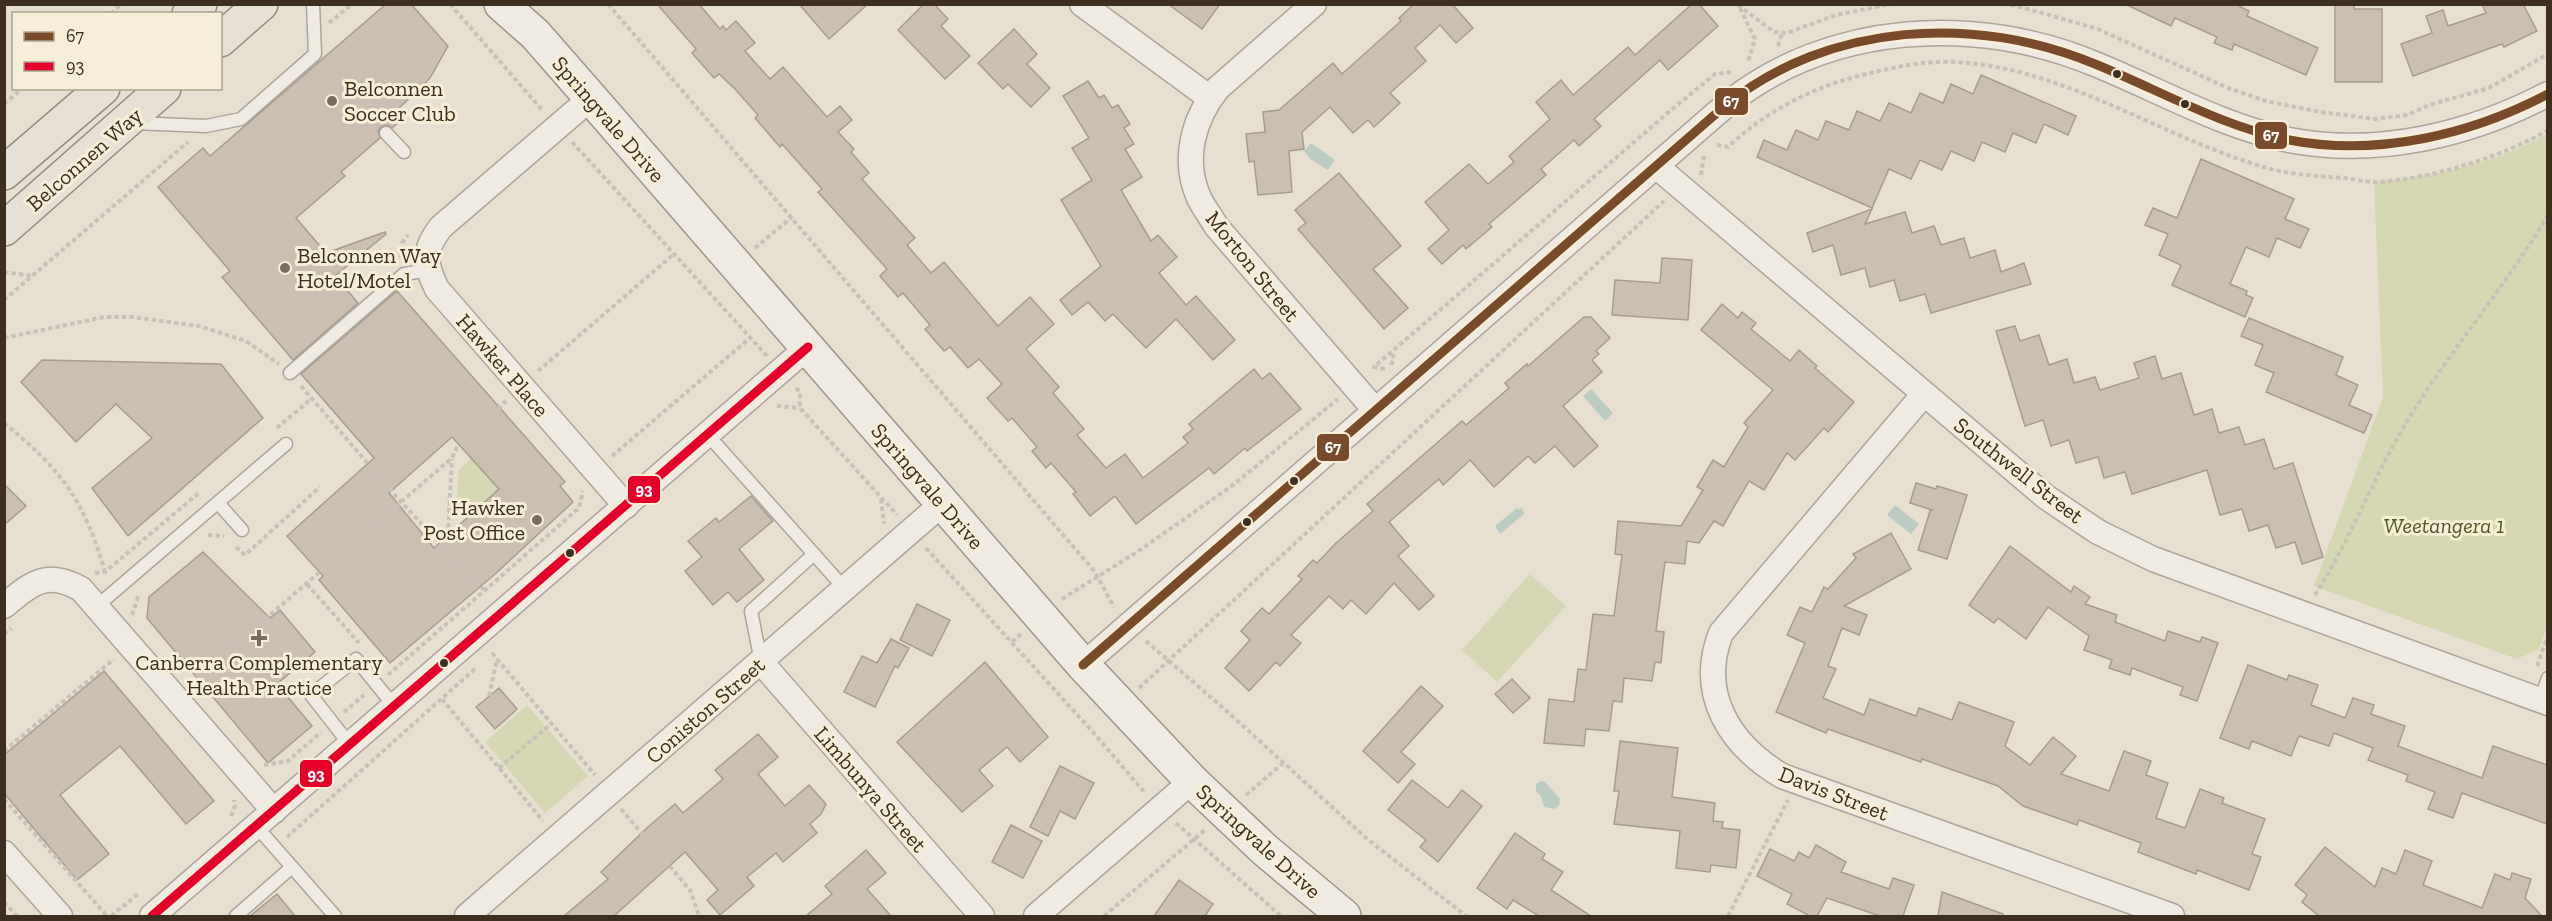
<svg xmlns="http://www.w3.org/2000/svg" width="2552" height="921" font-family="'Zilla Slab',serif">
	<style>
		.green { fill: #d6d7b3 }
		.water { fill: #bcccc2 }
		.building { fill: #cbbfb2; stroke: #a89c90; stroke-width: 1.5; fill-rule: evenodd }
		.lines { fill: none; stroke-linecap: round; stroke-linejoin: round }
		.lane-casing { stroke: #ada599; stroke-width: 15 }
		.street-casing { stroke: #ada599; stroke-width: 27 }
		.secondary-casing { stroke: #9c958a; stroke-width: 36 }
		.primary-casing { stroke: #928b80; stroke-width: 36 }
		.path { stroke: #c8c2b9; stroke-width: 4; stroke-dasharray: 4.5 3; stroke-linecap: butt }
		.lane { stroke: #efebe3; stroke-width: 12 }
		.street { stroke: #efebe3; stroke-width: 24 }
		.secondary { stroke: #efebe3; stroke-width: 33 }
		.primary { stroke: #e6e1d4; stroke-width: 33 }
		.bus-1-casing { stroke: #f7eed8; stroke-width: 14 }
		.bus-2-casing { stroke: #f7eed8; stroke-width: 14 }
		.bus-1 { stroke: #7a4b2a; stroke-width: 9 }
		.bus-2 { stroke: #e4002b; stroke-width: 9 }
		.bus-dot { fill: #3d2e20; stroke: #f7eed8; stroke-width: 2 }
		.poi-dot { fill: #786c5e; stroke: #f7eed8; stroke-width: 2 }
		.labels { text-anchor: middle; stroke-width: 6; stroke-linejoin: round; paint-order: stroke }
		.poi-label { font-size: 22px; fill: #3d2e20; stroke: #f7eed8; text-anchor: start }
		.street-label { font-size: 22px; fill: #3d2e20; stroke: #f7eed8 }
		.park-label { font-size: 22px; font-style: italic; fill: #4d5a26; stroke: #f7eed8 }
		.line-badge { stroke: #f7eed8; stroke-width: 2 }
		.badge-label { font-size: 16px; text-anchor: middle; font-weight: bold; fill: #fff }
	</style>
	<rect width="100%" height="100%" fill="#e7e0d1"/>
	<g class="green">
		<path d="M2547,134v492l-8,23 -22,10 -203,-73 69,-189 -9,-215c61,-6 120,-17 173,-48z"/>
		<path d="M471,458l28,31 -29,26 -13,-15 2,-30z"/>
		<path d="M1530,574l36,32 -69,76 -35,-32z"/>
		<path d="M527,705l61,71 -43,37 -60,-71z"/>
	</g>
	<g class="water">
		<path d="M1311,143l24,17 -7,10 -18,-11 -6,-8z"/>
		<path d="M1591,389l22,24 -8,8 -22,-25z"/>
		<path d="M1895,505l24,19 -8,10 -24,-19z"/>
		<path d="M1522,507l2,7 -24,20 -5,-8 22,-18 2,2z"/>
		<path d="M1541,781l4,1 15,17 -1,6 -4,4 -11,-2 -3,-11 -5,-5v-7z"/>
	</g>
	<g class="building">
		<path d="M386,4h25l37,42 -18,32 -38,37 7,7 -7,6 -4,-3 -7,2 -3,4 2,7 -39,34 4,4 -49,42 30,35 59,-21 1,2 -51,42 23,27 -65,57 -71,-83 8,-6 -72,-84 45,-39 7,8z"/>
		<path d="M657,4h42l21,25 3,-3 3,4 10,-9 19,22 -10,8 25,28 13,-12 44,50 13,-11 12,14 -14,12 16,17 -3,3 18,21 -7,6 53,59 -8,7 24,28 13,-11 54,64 32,-29 24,27 -28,25 33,38 -6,6 31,36 -7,6 29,33 19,-14 18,24 45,-35 -5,-6 10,-8 -4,-5 65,-55 8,10 8,-6 31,36 -54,42 -2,-3 -31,26 -5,-6 -73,56 -21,-28 -25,20 -17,-22 3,-2 -25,-29 -5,5 -14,-17 5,-4 -25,-29 -4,3 -21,-23 15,-14 -23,-25 -11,9 -18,-21 -6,4 -19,-22 5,-4 -27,-32 -5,4 -18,-21 7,-7 -69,-77 4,-3 -40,-45 -2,3 -25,-29 3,-3 -23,-26 -16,-15 -5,4 -22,-25 4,-4z"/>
		<path d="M799,4h69l-39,35z"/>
		<path d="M924,4h10l14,15 -7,7 29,30 -25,23 -47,-49z"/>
		<path d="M1168,4h52l-18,25z"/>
		<path d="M1414,4h38l21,24 -17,15 -16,-18 -25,23 11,13 -36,32 10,10 -26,24 -6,-7 -15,13 -23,-26 -28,25 2,17 -15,2 3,41 -34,3 -4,-34 -5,1 -3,-28 19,-2 -2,-20 16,-2 54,-47 9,11 59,-53 -2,-3z"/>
		<path d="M1692,4h7l19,22 -50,44 -8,-10 -66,59 7,7 -22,20 -5,-6 -33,29 5,6 -57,49 3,3 -26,22 -3,-4 -21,19 -14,-15 21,-19 -24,-28 44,-38 19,20 26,-22 -5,-6 41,-37 -14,-17 25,-22 12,15 55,-48 7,8z"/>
		<path d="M2125,4h110l14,7 -2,5 71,32 -12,27 -72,-31 -2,6 -18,-7 3,-6 -42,-19 -4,8z"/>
		<path d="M2335,4h19v5h28v73h-47z"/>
		<path d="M2482,4h41l14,27 -33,16 -2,-3 -89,32 -12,-32 31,-11 -6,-17 17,-6 5,16 38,-13z"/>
		<path d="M1014,29l23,25 -10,10 23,24 -19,19 -23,-23 -5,5 -25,-26z"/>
		<path d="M1981,75l95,41 -8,19 -24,-11 -8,19 -23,-10 -8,19 -23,-10 -8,19 -23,-10 -9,19 -22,-10 -9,19 -22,-10 -17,39 -115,-51 7,-17 23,10 9,-20 22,10 8,-19 23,9 8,-19 23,10 9,-18 22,10 9,-20 23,10 8,-19 22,10z"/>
		<path d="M1088,81l11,17 5,-3 8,13 6,-3 12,19 -6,4 10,16 -9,5 17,28 -21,13 30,51 7,-6 19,22 -18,16 27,32 10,-9 39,44 -22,20 -37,-41 -30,29 -33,-34 -8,7 -17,-19 -16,13 -12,-15 41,-34 -40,-66 31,-20 -20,-32 17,-10 -26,-42z"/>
		<path d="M2201,159l93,40 -9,20 24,10 -9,19 -23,-10 -8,19 -23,-10 -16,37 17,7 -1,4 7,3 -8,19 -73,-32 9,-20 -22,-10 9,-21 -23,-9 8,-17 24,10z"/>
		<path d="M1339,173l62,73 -28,23 35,39 -24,21 -86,-100 8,-6 -11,-13z"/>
		<path d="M1872,209l-7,15 40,-12 7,21 22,-7 7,19 23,-7 6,20 25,-8 6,22 23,-9 7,21 -100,29 -6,-19 -25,7 -6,-21 -24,7 -5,-19 -24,7 -8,-30 -20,7 -6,-19z"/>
		<path d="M1662,258l30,2 -4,60 -76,-5 3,-35 45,3z"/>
		<path d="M397,291l168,191 -5,4 13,16 -79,73 -104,88 -71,-83 4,-4 -36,-40 87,-78 -73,-84zM452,437l47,52 -65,59 -45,-55z"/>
		<path d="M1722,304l16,14 4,-6 14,11 -5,6 39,32 9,-11 18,16 -2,2 39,34 -26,30 -4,-4 -29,32 -8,-7 -23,37 -15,-9 -26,45 -9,-5 -15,22 -12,-2 -2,23 -20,-2 -9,69 8,1 -3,31 -6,-1 -3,19 -28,-3 -2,24 -9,-1 -4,30 -23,-2 -2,17 -40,-3 5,-44 25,3 4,-33 8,1 7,-56 21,2 8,-61 -7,-1 3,-33 63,5 22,-36 -6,-3 16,-27 11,7 24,-40 -4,-4 29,-33 -72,-60z"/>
		<path d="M1584,317h7l19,21 -14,13 3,3 -7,6 10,12 -39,34 35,40 -24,21 -19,-21 -20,17 -7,-7 -34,31 -24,-27 -27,25 -4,-6 -50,43 20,24 -11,10 36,40 -15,14 -25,-27 -28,31 -15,-14 -8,9 -14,-13 -38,39 10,8 -21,23 -4,-4 -27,29 -24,-23 25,-28 -9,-9 21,-23 7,6 33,-35 -4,-3 15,-16 4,3 19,-20 37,-32 -6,-7 95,-83 4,4 43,-37 -4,-5 22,-19 1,2z"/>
		<path d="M2249,318l94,39 -7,18 22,10 -9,20 23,10 -8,18 -98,-41 8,-19 -19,-8 8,-20 -22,-9z"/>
		<path d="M2015,326l5,15 19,-6 10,30 18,-6 7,24 21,-6 5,13 39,-12 -5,-15 21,-7 7,23 19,-6 13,42 18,-6 7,24 20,-6 6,18 19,-6 10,30 19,-6 30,94 -21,7 -7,-22 -19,6 -8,-23 -19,6 -7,-22 -22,6 -13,-45 -75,24 -7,-22 -21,6 -6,-21 -22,6 -7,-23 -18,6 -8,-26 -18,6 -29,-95z"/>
		<path d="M42,360l179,4 42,54 -135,118 -36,-48 60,-50 -36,-34 -40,38 -55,-60z"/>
		<path d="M1916,483l20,6 1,-3 30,9 -20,64 -29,-9 12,-39 2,-1 -22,-7z"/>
		<path d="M4,484l22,22 -22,19z"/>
		<path d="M751,496l22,25 -34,28 25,31 -27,22 -9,-10 -15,13 -28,-34 17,-14 -14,-16 28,-23 3,4z"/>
		<path d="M1891,533l20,36 -67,37 23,9 -8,20 -17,-7 -14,38 8,3 -13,29 41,17 6,-16 46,17 3,-8 33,12 7,-18 55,20 -9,24 25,19 23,-28 23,19 -15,18 48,17 15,-40 27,10 -5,14 22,8 -12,35 29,10 15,-39 24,9 -2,5 43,16 -13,35 9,3 -12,33 -52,-20 -1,4 -58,-22 3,-9 -62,-23 -2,5 -54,-19 -25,-20 -76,-27 -1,3 -93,-33 -2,4 -50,-21 29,-69 -18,-8 13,-28 12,5 12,-25 4,2 28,-31 -3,-4z"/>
		<path d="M2010,546l61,46 3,-6 16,11 -5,7 32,11 -2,7 50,19 3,-10 32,11 2,-5 16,6 -21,58 -17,-6 3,-8 -51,-19 -2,7 -21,-7 3,-8 -28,-10 5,-14 -41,-29 -22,32 -28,-21 -4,5 -25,-18z"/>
		<path d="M203,552l67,66 10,-8 35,42 -38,32 35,42 -44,37 -121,-145 2,-21z"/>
		<path d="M917,604l33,16 -18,36 -32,-16z"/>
		<path d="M891,639l18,9 -11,20 -3,-2 -20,41 -31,-15 18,-36 15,7z"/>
		<path d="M985,662l63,75 -28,25 -13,-15 -28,23 14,16 -31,26 -65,-70z"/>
		<path d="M2248,665l39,15 2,-5 29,10 -7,20 34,13 8,-20 21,7 -3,9 34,12 -7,20 84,32 11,-32 54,19v59l-85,-31 -9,25 -25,-9 7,-17 -29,-11 2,-6 -40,-15 5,-12 -39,-15 -5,13 -30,-10 -8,20 -39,-15 -3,8 -29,-11z"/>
		<path d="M104,671l110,130 -28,23 -66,-78 -60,49 49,59 -32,26 -73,-87v-38z"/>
		<path d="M1512,679l18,19 -17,15 -18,-19z"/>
		<path d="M1421,686l22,20 -42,46 14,12 -17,19 -35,-32z"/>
		<path d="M499,688l18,21 -22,20 -19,-22z"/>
		<path d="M758,734l20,23 -20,17 27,32 24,-21 17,19 -5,10 -11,10 7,9 -34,29 -7,-9 -29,24 7,9 -34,29 -13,-15 11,-10 -33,-38 -71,64h-50l44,-37 -7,-7 48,-46 26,-22 8,9 40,-34 -8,-9z"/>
		<path d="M1620,741l58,7 -6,49 43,6 -2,18 10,1 -1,6 18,2 -4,38 -25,-3 -1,7 -34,-4 4,-37 -66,-7 5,-33h-5z"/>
		<path d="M1060,766l34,17 -19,36 -15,-8 -12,25 -18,-9z"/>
		<path d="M1412,780l36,28 14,-18 20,16 -44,56 -18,-15 6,-7 -38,-30z"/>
		<path d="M1011,825l31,16 -19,37 -31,-16z"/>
		<path d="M1515,833l30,21 -3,5 21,13 -12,18 40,26h-52l-26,-16 -6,9 -30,-21z"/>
		<path d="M1816,845l30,17 -5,10 48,17 4,-11 21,7 -11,31h-23l-53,-18 -10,18h-7l-23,-12 5,-10 -35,-18 13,-27 24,12 5,-9 10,6z"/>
		<path d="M2325,847l50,40 7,-19 14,6 9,-24 27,11 -9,24 59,23 13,-34 15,6 2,-7 19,6 -6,19 17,18h-223l-17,-14 5,-7 -12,-10z"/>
		<path d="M866,850l20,23 -19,16 24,27h-85l26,-22 -7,-8z"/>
		<path d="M1179,880l34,24 -8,12h-51z"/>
		<path d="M1942,892l61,22 -1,2h-64z"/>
		<path d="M277,894l18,22h-45z"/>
	</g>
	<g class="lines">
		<defs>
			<g id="lane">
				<path d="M133,123l73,3 35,-7 74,-65 -2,-50"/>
				<path d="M386,133l18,19"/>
				<path d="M290,373l114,-99 25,-4"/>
				<path d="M707,434l138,155"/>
				<path d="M218,503l24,27"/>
				<path d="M96,607l190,-163"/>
				<path d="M761,662l-10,-51 63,-57"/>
				<path d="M2540,700l8,-22"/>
				<path d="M350,745l-39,-50 45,-36 38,47"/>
				<path d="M256,826l79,90"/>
				<path d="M236,916l56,-49"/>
			</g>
			<g id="street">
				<path d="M1082,4l128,94"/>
				<path d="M1314,4l-96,84c-25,31 -36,72 -19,110 5,10 12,19 17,28l159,184"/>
				<path d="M591,98l-150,129c-18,23 -17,36 -4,62l189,217"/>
				<path d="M1656,166l390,331 52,35 55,27 395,144"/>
				<path d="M1924,394l-203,239c-24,61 9,112 61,143l390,140"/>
				<path d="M4,606c27,-22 42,-37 77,-17l193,222"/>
				<path d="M761,662l221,254"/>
				<path d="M1083,665l643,-560c103,-83 250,-91 369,-41 64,26 126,62 194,76 88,17 181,-5 259,-46"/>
				<path d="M4,853l56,63"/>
				<path d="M152,916l656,-569"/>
				<path d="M467,916l476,-413"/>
				<path d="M1036,916l156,-135"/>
			</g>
			<path id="secondary" d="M501,4l34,30 56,64 492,567 109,116 73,69 79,66"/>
			<g id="primary">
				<path d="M189,14l11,-10"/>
				<path d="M220,40l41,-36"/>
				<path d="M4,173l99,-85"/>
				<path d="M4,229l160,-141"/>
			</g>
		</defs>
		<use href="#lane" class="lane-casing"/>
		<use href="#street" class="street-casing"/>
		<use href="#secondary" class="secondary-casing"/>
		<use href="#primary" class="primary-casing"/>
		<g class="path">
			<path d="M450,4l92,106"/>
			<path d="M608,4l487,568 19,35"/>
			<path d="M2003,4l14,2 81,23 130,59 38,13 54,11 55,7 32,-4 22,-10 60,-17 59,-34"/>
			<path d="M1738,5l36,27 13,1 49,-18 55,-11"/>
			<path d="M1740,8l15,31 -7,23"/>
			<path d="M111,14l10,-10"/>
			<path d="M329,23l23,-19"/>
			<path d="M1778,46l4,-13"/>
			<path d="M4,104l19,-16"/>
			<path d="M572,142l195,214"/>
			<path d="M1717,145l11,2c38,-36 83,-59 134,-72 30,-7 62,-15 94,-13 110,6 206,76 311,106 25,7 51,8 77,10 10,1 21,4 31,4 52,-2 128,-25 173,-52"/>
			<path d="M1701,175l3,-19"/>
			<path d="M755,248l37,-31"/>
			<path d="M401,258l1,-15 6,-8"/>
			<path d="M4,272l29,4"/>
			<path d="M4,300l184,-158"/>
			<path d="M4,338l100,-21h28l67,9 47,15 33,23"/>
			<path d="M1391,365l3,-6 -2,-7"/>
			<path d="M1385,369l-11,-2 296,-256 45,-37 16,-2"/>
			<path d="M538,371l136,-117"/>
			<path d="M301,386l100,116 83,88"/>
			<path d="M796,388l4,4v16l97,107"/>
			<path d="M777,406l23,2"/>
			<path d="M498,409l8,-8"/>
			<path d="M4,423c58,47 80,77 101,149"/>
			<path d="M277,428l34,-29"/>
			<path d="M612,456l138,-118"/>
			<path d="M881,499l3,25"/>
			<path d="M208,535l16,1"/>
			<path d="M236,547l9,8 75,-68"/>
			<path d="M926,548l166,183 53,62"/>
			<path d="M447,550l5,-91"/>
			<path d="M95,573l10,-1 95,-80"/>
			<path d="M307,584l52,59"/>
			<path d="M2315,595c36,-56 59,-120 94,-177 43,-70 97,-132 139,-203"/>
			<path d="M1062,599l75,-47 96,-67 105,-86"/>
			<path d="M132,615l7,-21"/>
			<path d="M4,634l7,-6"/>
			<path d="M1146,641l84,73 136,124 100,78"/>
			<path d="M1012,642l10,-9"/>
			<path d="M494,653l-1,1 4,5 98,116"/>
			<path d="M2537,666l11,-31"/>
			<path d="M388,675l191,-167 4,-17"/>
			<path d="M191,683l261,-225 6,-13"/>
			<path d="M1139,688l525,-487"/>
			<path d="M489,696l8,-36"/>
			<path d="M442,699l101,122"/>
			<path d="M344,712l20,-17"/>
			<path d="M4,751l110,-92"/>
			<path d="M264,765l24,-4 33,-29"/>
			<path d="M499,768l53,-45"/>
			<path d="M1246,795l37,-32"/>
			<path d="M4,799l103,117"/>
			<path d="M621,809l69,81 9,26"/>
			<path d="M231,816l4,-10 -1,-6"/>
			<path d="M1176,823l105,93"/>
			<path d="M287,837l189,-169"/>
			<path d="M4,902l13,14"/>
			<path d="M111,916l27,-22"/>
			<path d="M1104,916l102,-87"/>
			<path d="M1728,916l60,-116"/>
		</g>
		<use href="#lane" class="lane"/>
		<use href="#street" class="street"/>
		<use href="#secondary" class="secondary"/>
		<use href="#primary" class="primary"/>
		<defs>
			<path id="bus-1" d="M1083,665l643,-560c103,-83 250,-91 369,-41 64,26 126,62 194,76 88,17 181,-5 259,-46"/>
			<path id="bus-2" d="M152,916l656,-569"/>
		</defs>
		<use href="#bus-1" class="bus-1-casing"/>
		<use href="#bus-2" class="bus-2-casing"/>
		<use href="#bus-1" class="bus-1"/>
		<use href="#bus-2" class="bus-2"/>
	</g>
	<g class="bus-dot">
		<circle cx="2117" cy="74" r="5"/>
		<circle cx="2185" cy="104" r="5"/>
		<circle cx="1294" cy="481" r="5"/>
		<circle cx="1247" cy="522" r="5"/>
		<circle cx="570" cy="553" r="5"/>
		<circle cx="444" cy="663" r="5"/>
	</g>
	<g class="poi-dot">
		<circle cx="332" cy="101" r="6"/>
		<circle cx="285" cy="268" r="6"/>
		<circle cx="537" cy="520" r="6"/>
		<path d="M256 629h6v6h6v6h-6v6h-6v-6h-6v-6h6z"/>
	</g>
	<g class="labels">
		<g class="poi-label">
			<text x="344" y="96">Belconnen<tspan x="344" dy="25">Soccer Club</tspan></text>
			<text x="297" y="263">Belconnen Way<tspan x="297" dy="25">Hotel/Motel</tspan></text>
			<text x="525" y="515" text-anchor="end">Hawker<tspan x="525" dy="25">Post Office</tspan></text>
			<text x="259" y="670" text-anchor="middle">Canberra Complementary<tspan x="259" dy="25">Health Practice</tspan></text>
		</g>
		<g class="street-label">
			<text transform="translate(609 119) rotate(49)" y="8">Springvale Drive</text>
			<text transform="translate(84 159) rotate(-41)" y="8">Belconnen Way</text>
			<text transform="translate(1253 266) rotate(51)" y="8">Morton Street</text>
			<text transform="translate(503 365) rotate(49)" y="8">Hawker Place</text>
			<text transform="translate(2019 470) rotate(38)" y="8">Southwell Street</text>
			<text transform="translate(928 486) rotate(49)" y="8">Springvale Drive</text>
			<text transform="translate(705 710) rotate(-41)" y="8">Coniston Street</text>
			<text transform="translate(871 789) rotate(49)" y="8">Limbunya Street</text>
			<text transform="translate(1834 793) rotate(21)" y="8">Davis Street</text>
			<text transform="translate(1259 841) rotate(42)" y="8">Springvale Drive</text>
		</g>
		<g class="park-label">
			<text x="2444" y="533">Weetangera 1</text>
		</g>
	</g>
	<g class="line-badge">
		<rect x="1714" y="87" width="35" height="29" rx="6" fill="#7a4b2a"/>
		<rect x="2254" y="121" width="34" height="29" rx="6" fill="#7a4b2a"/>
		<rect x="1316" y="433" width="34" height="29" rx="6" fill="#7a4b2a"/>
		<rect x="627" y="475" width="34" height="29" rx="6" fill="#e4002b"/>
		<rect x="299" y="759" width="34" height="29" rx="6" fill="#e4002b"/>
	</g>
	<g class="badge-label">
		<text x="1731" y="107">67</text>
		<text x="2271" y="141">67</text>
		<text x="1333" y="453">67</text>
		<text x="644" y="495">93</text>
		<text x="316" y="780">93</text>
	</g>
	<rect width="2552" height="921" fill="none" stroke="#3d2e20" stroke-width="12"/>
	<rect x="12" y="12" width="210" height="78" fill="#f7eed8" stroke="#ada18e" stroke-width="1.5"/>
	<rect x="24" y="32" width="30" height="9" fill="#7a4b2a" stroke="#ada18e" stroke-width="1.5"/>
	<text x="66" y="42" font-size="18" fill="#3d2e20">67</text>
	<rect x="24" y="62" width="30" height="9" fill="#e4002b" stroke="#ada18e" stroke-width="1.5"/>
	<text x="66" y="72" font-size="18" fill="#3d2e20">93</text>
</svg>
